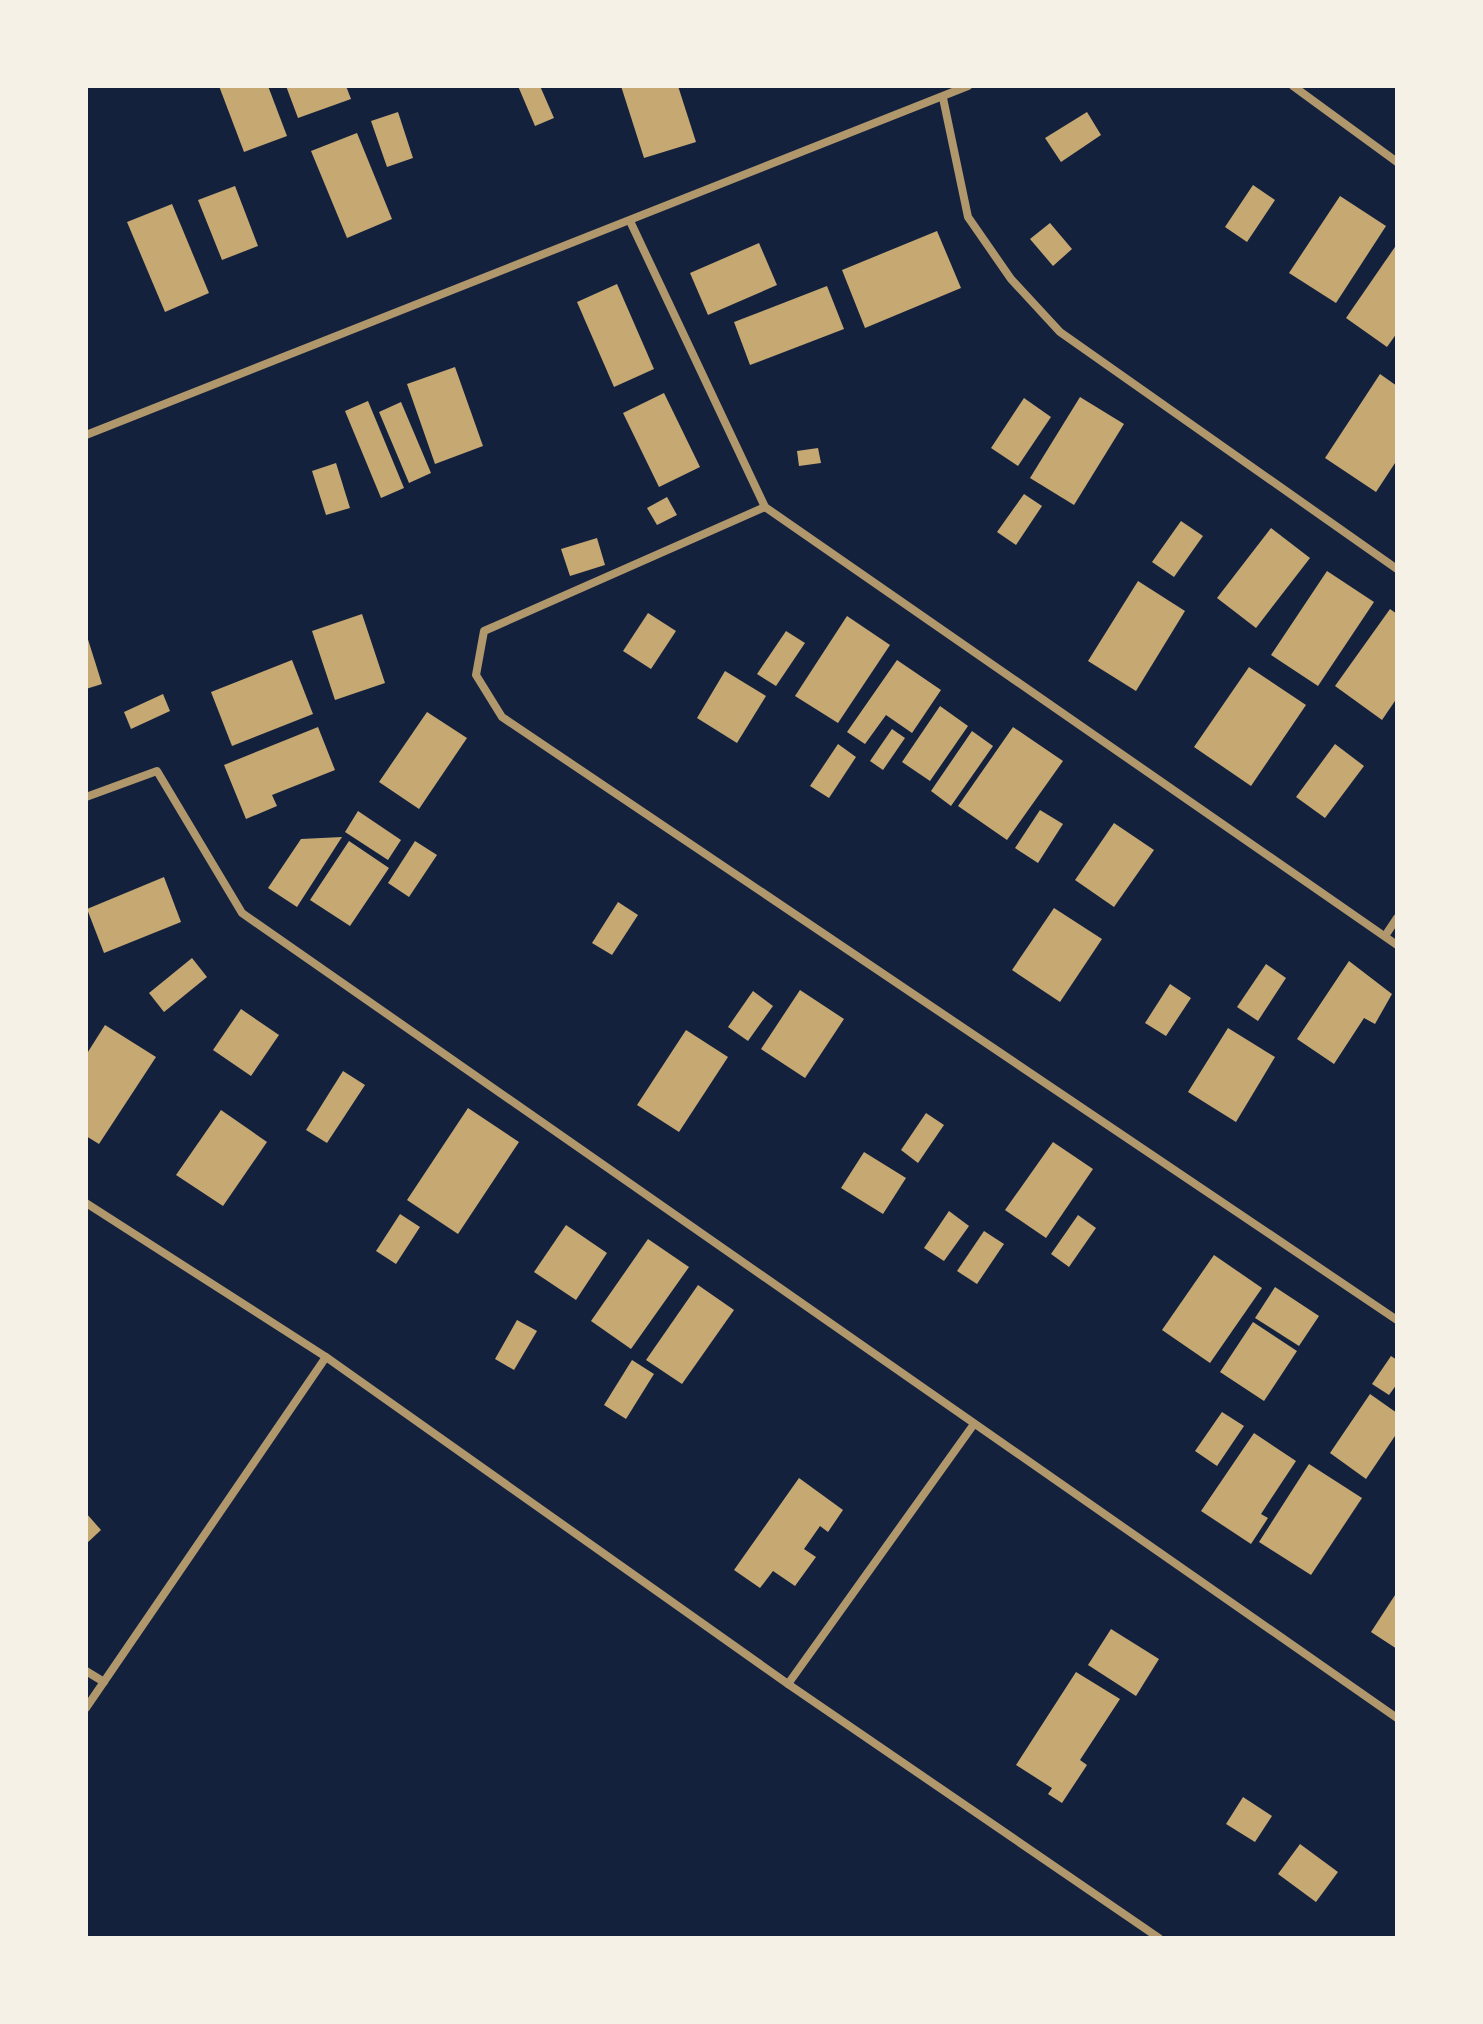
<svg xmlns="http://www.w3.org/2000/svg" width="1483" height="2024" font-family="'Space Grotesk',sans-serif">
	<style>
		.building { fill: #c6a872 }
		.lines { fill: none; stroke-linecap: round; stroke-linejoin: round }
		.minor { stroke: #b1986c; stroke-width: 8 }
	</style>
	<rect width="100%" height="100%" fill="#14213d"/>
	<g class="building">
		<path d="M219,86h49l19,50 -43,16z"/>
		<path d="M286,86h60l5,13 -53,19z"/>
		<path d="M518,86h22l14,32 -19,8z"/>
		<path d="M621,86h57l18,56 -52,16z"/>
		<path d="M398,112l15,46 -26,9 -16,-46z"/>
		<path d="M1087,112l14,23 -40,27 -16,-24z"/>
		<path d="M357,133l35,86 -45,19 -36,-87z"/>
		<path d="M1253,185l22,15 -28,42 -22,-15z"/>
		<path d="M235,186l23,60 -36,14 -24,-60z"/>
		<path d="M1340,196l46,30 -50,77 -47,-30z"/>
		<path d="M172,204l37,89 -44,19 -38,-90z"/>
		<path d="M1050,223l22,26 -19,17 -23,-27z"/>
		<path d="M937,231l24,57 -96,40 -23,-58z"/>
		<path d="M759,243l18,42 -69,30 -18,-42z"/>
		<path d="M1397,244v89l-10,14 -41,-29z"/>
		<path d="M617,284l37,85 -40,18 -37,-85z"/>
		<path d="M827,286l17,43 -94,36 -16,-43z"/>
		<path d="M455,367l28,79 -48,18 -28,-80z"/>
		<path d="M1380,374l17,12v74l-21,32 -51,-34z"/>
		<path d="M664,393l36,74 -41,20 -36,-74z"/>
		<path d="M1080,397l44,27 -50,81 -44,-27z"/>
		<path d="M1024,398l27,19 -33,49 -27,-18z"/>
		<path d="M368,401l36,87 -23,10 -36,-87z"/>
		<path d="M401,402l30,71 -22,10 -30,-71z"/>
		<path d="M818,448l3,15 -22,3 -2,-15z"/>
		<path d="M336,463l14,45 -24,7 -14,-44z"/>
		<path d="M1024,494l18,12 -26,39 -19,-13z"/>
		<path d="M667,497l10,18 -20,10 -10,-17z"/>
		<path d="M1181,521l22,15 -29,41 -22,-15z"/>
		<path d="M1271,528l39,30 -54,70 -39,-30z"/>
		<path d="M597,538l8,27 -35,11 -9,-27z"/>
		<path d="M1327,571l47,31 -56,84 -47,-31z"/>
		<path d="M1138,581l47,30 -49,80 -48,-30z"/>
		<path d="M1390,609l7,5v84l-15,22 -47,-34z"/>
		<path d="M648,613l28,18 -25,38 -28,-18z"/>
		<path d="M362,614l23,69 -50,17 -23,-69z"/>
		<path d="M847,616l43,29 -52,78 -43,-27z"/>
		<path d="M786,631l19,12 -29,43 -19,-12z"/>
		<path d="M86,633l16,51 -16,5z"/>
		<path d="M292,660l21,54 -81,32 -21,-54z"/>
		<path d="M897,660l44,30 -29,43 -26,-18 -21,29 -18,-12z"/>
		<path d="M1249,667l57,38 -55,81 -57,-39z"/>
		<path d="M725,671l41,25 -29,47 -40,-25z"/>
		<path d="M163,694l7,17 -39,18 -7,-17z"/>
		<path d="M940,706l28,20 -38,55 -28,-19z"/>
		<path d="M427,712l40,26 -48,71 -40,-27z"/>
		<path d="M318,727l17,43 -63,25 5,11 -31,13 -22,-54z"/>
		<path d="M1013,727l50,34 -56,79 -49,-34z"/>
		<path d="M892,729l13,9 -22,32 -13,-9z"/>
		<path d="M972,731l21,15 -42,60 -20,-15z"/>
		<path d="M838,744l18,13 -27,41 -19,-12z"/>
		<path d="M1335,744l29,22 -39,52 -29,-21z"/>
		<path d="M1040,810l23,14 -25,39 -23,-15z"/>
		<path d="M358,811l43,29 -13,20 -43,-28z"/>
		<path d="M1114,823l40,27 -40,57 -39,-27z"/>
		<path d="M342,837l-45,70 -29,-19 33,-49z"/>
		<path d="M349,841l40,27 -39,58 -40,-26z"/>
		<path d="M415,841l22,14 -28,42 -21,-14z"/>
		<path d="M164,877l17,45 -77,31 -17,-44z"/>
		<path d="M618,902l20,13 -26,40 -20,-12z"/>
		<path d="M1054,908l48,31 -42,63 -48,-32z"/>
		<path d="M192,958l15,19 -43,35 -15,-19z"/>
		<path d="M1349,961l43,33 -17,30 -11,-6 -30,46 -37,-25z"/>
		<path d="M1266,964l20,14 -28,43 -21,-14z"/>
		<path d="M1170,984l21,14 -25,38 -21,-13z"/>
		<path d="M800,990l44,29 -39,59 -44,-29z"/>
		<path d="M753,991l20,15 -25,35 -20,-14z"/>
		<path d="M241,1009l38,26 -28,41 -38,-26z"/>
		<path d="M105,1025l51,32 -57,87 -13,-8v-81z"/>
		<path d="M1228,1028l47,29 -39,65 -48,-30z"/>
		<path d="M686,1030l42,27 -49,75 -42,-27z"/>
		<path d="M343,1071l22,14 -38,58 -21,-13z"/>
		<path d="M468,1108l51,34 -61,92 -51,-34z"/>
		<path d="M221,1110l46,32 -44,64 -47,-31z"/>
		<path d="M926,1113l18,12 -26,38 -17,-13z"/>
		<path d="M1053,1142l40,27 -47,69 -41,-28z"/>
		<path d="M864,1152l42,26 -23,36 -42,-26z"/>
		<path d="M949,1211l20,15 -25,35 -20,-13z"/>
		<path d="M400,1214l20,13 -24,37 -20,-13z"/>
		<path d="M1078,1215l18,13 -27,39 -18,-13z"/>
		<path d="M566,1225l41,28 -31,47 -42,-28z"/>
		<path d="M984,1231l20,13 -27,40 -20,-13z"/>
		<path d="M648,1239l41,28 -58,82 -40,-28z"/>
		<path d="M1214,1255l48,33 -52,75 -48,-33z"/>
		<path d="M698,1285l36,25 -52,74 -36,-24z"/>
		<path d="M1275,1287l44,29 -20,30 -44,-28z"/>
		<path d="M517,1320l20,11 -23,39 -19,-11z"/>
		<path d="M1253,1322l44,29 -33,50 -44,-29z"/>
		<path d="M1391,1356l6,4v24l-8,11 -17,-11z"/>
		<path d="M632,1360l22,14 -28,45 -22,-14z"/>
		<path d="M1370,1394l27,19v20l-31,46 -36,-26z"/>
		<path d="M1222,1412l22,14 -27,40 -22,-15z"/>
		<path d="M1254,1433l42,28 -35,53 7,4 -17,26 -50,-33z"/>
		<path d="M1309,1464l53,34 -51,77 -52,-33z"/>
		<path d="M799,1478l44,32 -15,22 -8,-6 -16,23 12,8 -21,29 -22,-15 -13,17 -26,-18z"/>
		<path d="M86,1513l15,17 -15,14z"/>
		<path d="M1397,1592v57l-26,-17z"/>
		<path d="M1111,1629l48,30 -23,37 -48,-31z"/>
		<path d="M1076,1672l44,27 -40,61 7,5 -25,38 -14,-9 4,-6 -36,-23z"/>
		<path d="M1243,1797l29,19 -17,26 -29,-18z"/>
		<path d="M1300,1844l38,28 -22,30 -38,-28z"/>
	</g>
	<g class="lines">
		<g class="minor">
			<path d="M1293,86l104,76"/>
			<path d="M943,98l25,119 43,62 49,53 337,237"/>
			<path d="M630,221l135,286 632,438"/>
			<path d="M86,435l882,-349"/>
			<path d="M765,507l-281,124 -8,44 26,42 895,603"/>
			<path d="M86,797l71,-26 85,142 1155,805"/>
			<path d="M1385,936l12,-18"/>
			<path d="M86,1203l240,154 462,327 371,254"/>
			<path d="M86,1671l18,11"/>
			<path d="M788,1684l186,-260"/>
			<path d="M86,1708l240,-351"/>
		</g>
	</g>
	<rect width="1483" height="2024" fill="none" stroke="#f6f1e7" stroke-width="176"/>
</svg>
